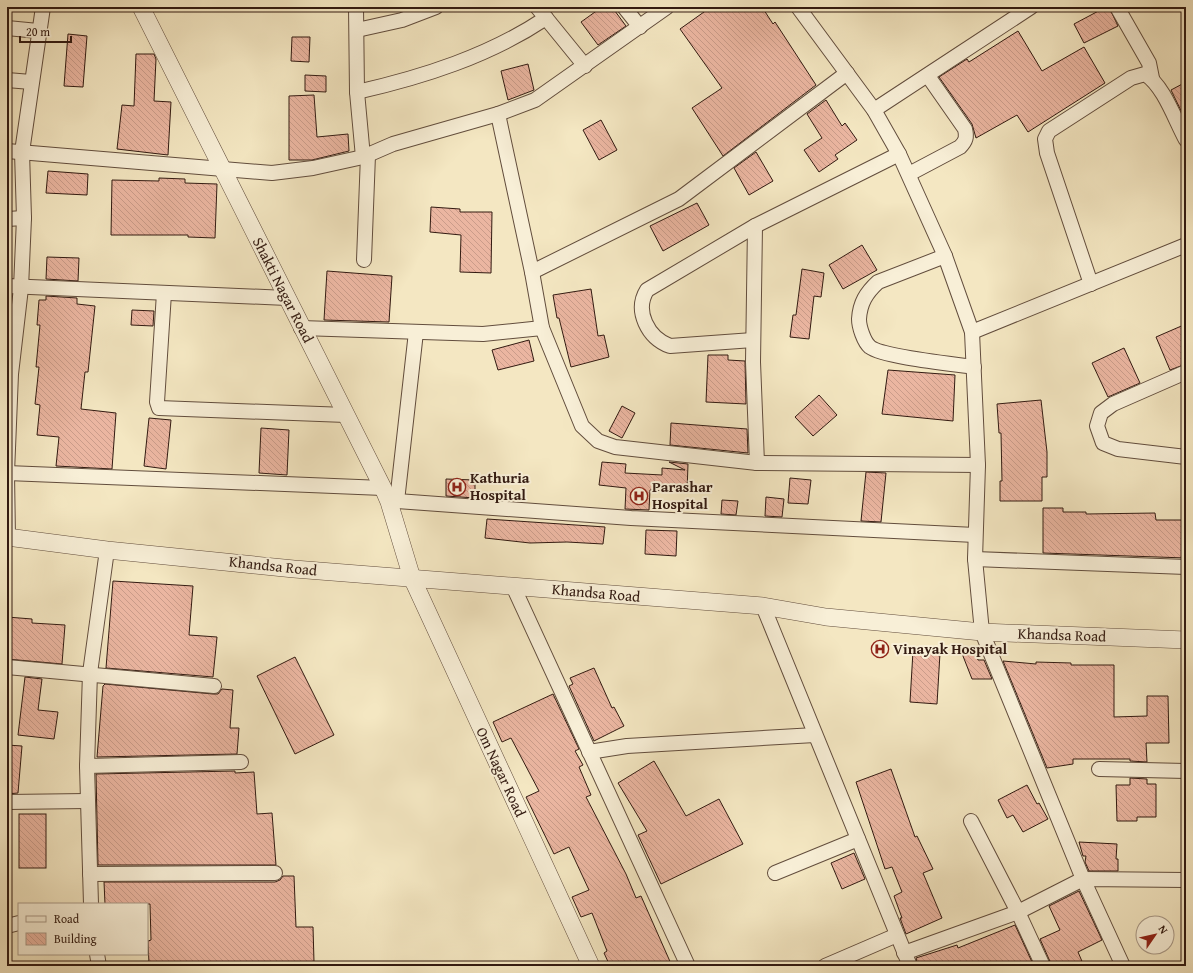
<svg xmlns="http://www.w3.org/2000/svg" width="1193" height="973" font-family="'Gentium Book Plus',serif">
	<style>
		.building { fill: url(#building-back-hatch); stroke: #321a11 }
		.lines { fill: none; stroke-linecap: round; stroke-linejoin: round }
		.minor-casing { stroke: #624d3d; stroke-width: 16 }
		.tertiary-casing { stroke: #624d3d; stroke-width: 18 }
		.minor { stroke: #f8efd7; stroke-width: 14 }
		.tertiary { stroke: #f8efd7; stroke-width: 17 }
		.labels { text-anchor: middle; stroke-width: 4; stroke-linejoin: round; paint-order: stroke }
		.street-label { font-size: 15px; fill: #321a11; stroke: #f8efd7 }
		.poi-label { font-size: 15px; font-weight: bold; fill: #321a11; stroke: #f8efd7; text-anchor: start }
	</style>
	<defs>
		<pattern id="building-back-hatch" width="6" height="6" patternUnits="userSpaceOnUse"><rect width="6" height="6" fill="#ebb6a1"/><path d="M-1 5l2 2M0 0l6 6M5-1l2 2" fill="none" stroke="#ca9c8a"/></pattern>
	</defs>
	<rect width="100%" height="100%" fill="#f4e7c2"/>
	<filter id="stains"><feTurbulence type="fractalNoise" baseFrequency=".005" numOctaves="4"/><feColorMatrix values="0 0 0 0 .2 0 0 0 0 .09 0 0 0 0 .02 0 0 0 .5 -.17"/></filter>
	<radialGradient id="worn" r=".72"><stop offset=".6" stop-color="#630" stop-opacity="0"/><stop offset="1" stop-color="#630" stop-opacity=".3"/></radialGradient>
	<g class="building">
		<path d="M602,7h10l14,19 -28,19 -17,-23z"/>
		<path d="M711,7h51l11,17 2,-2 41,63 -93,71 -31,-48 30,-20 -42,-59z"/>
		<path d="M1106,7h3l9,19 -34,17 -10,-19z"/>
		<path d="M1018,31l24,40 42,-24 21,36 -77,49 -11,-17 -41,23 -4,-14 -33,-47 28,-18 2,3z"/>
		<path d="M68,34l19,2 -4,51 -19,-1z"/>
		<path d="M292,37h18l-1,25 -18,-1z"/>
		<path d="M136,54h18l2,5 -2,42 17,1 -3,53 -51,-6 5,-44 12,1z"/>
		<path d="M528,64l6,26 -26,10 -7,-29z"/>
		<path d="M305,75l21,1v16l-21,-1z"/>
		<path d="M1186,82v39l-15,-31z"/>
		<path d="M314,95l3,42 31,-3 1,17 -37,9h-23v-64z"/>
		<path d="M826,100l16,26 3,-3 12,17 -22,15 3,4 -19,13 -15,-22 18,-12 -15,-24z"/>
		<path d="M601,120l16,30 -18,10 -16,-30z"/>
		<path d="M756,152l17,29 -24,14 -15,-27z"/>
		<path d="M48,171l40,3 -1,21 -41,-2z"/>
		<path d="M159,178l26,1v4l32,1 -2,54 -27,-1v-2h-77l1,-55 47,1z"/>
		<path d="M697,203l12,22 -46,26 -13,-25z"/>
		<path d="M431,207l29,2v3h32l-1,61 -31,-1 1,-37 -31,-3z"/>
		<path d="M862,245l15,25 -34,19 -14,-24z"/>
		<path d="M47,257l32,1 -1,23 -32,-2z"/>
		<path d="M802,269l22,4 -3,24 -7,-1 -5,43 -19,-2 3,-22h3z"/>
		<path d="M327,271l65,5 -3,46 -65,-2z"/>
		<path d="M591,289l7,47 6,-1 5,22 -38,10 -12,-49h-2l-4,-23z"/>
		<path d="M46,296l31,2v6l18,2 -7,66h-3l-4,37 35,4 -4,56 -56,-3 3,-29 -22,-2 3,-30 -5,-1 4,-37h-3l4,-42h-3l2,-25h7z"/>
		<path d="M132,310l22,1 -1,15 -22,-1z"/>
		<path d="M1186,324v40l-16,6 -14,-33z"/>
		<path d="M529,340l5,21 -36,9 -6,-20z"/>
		<path d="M1124,348l16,35 -32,14 -16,-34z"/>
		<path d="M708,355h20v5l17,1 1,43 -40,-2z"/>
		<path d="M888,370l67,5 -2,46 -71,-7z"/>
		<path d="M819,395l18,20 -24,21 -18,-19z"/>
		<path d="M1041,400l6,52v25h-5v24h-42v-20h2l-1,-48h-2l-2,-29z"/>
		<path d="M622,406l13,7 -13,25 -13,-7z"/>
		<path d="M149,418l22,2 -5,49 -22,-3z"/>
		<path d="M671,423l76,6 1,24 -78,-8z"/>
		<path d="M261,428l28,2 -2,45 -28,-2z"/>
		<path d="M602,462l24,2 -1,9 37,2v-7l23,2 -16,-8 19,2 -1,28 -37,-2 -1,20 -24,-1 1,-21 -27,-3z"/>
		<path d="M866,472l20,1 -5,49 -20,-1z"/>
		<path d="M790,478l21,2 -3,24 -20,-1z"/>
		<path d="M446,479l29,1v18l-29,-2z"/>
		<path d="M766,497l18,2 -2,18 -17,-1z"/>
		<path d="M722,500l16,1 -2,14 -15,-1z"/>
		<path d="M1043,508h20v4h23v2l69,-1 1,7h30v38l-143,-5z"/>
		<path d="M487,519l118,8 -2,17 -36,-2 -37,1 -45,-5z"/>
		<path d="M646,530l31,1 -1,25 -31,-2z"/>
		<path d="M113,581l80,5 -4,49 28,2 -4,40 -107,-9z"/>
		<path d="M7,617l25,2v4l33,2 -3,39 -55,-5z"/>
		<path d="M913,651l27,2 -3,51 -27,-2z"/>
		<path d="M961,651h14l3,9h6l8,19h-20z"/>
		<path d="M295,657l39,78 -39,19 -38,-78z"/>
		<path d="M1003,661l33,3v-2l35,1v2h43v52l33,-1v-20h21l1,47h-23l1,19 -17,-1v-2h-57v5l-26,4z"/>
		<path d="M594,668l18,40 2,-1 10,19 -30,15 -25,-55 4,-2 -3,-6z"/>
		<path d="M25,677l17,2 -4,31 20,2 -4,27 -36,-4z"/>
		<path d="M105,684l108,10h5l4,-5 11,1 -3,38h9l-2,26 -140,3 6,-71z"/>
		<path d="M553,694l26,55 -4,2 8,14 -4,2 12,28 -5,2 40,77 10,24 5,-2 31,70h-62l-6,-13 3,-2 -15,-38 -11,4 -9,-20 17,-7 -20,-43 -15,7 -28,-57 13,-6 -28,-53 -9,4 -9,-20z"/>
		<path d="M7,745l15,1 -4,47 -11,1z"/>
		<path d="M654,761l32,55 33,-17 24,45 -82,40 -23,-49 9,-4 -29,-48z"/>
		<path d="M891,769l24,68 2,-1 16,33 -10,4 19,45 -36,16 -6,-16h2l-8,-22 8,-4 -10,-25 -7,2 -29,-87z"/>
		<path d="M235,771v2l19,-1 3,42 15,-1 4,52h-178l-2,-91z"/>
		<path d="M1130,778l17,1v5h9v33h-19v4h-20l-1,-36h14z"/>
		<path d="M1027,785l10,19 2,-1 9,16 -25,13 -10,-17 -6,3 -9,-18z"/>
		<rect x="19" y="814" width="27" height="54"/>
		<path d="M1079,842l38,2 -1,15h2v12h-29l-4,-9 1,-6h-3z"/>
		<path d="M854,853l11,26 -23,10 -11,-26z"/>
		<path d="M283,876h11l2,51h17l1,35 -58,4h-66v-3l-41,1 -1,-23 3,-1 -1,-36h-45l-1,-22h171l5,-2z"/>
		<path d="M1079,891l23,49 -24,12 6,14h-32l-12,-27 20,-9 -11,-24z"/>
		<path d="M1015,925l17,37 -12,4h-102l-2,-8 41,-13 1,3z"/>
	</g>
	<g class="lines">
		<defs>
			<g id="minor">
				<path d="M356,7l1,85 6,65"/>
				<path d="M537,7l48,59"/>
				<path d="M624,7l16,20"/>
				<path d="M798,7l76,103 25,44 46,102 27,76 6,133 -3,94 7,73 101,247 40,87"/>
				<path d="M1117,7l32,56 3,15"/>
				<path d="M7,28l31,3"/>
				<path d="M357,30l45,-10 34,-13"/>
				<path d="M7,80l24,2"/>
				<path d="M357,92c66,-15 132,-36 189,-74"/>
				<path d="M874,110l157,-103"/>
				<path d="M498,114l34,158 10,56 40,98 16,15 17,6 142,16 221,2"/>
				<path d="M7,151l265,22 41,-5 50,-11 30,-13 105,-30 37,-14 132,-93"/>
				<path d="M909,174l51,-27c6,-6 7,-10 5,-18l-37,-53"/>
				<path d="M7,219l17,-1"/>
				<path d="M755,226l-2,136 4,101"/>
				<path d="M945,256l-67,26c-12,11 -18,21 -19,37 0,8 5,23 11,28 13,10 84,17 104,20"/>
				<path d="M364,260l4,-105"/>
				<path d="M532,272l147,-73 168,-126"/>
				<path d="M1091,284l-44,-131 -2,-14 4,-8 82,-53 14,-4c19,12 30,46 41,66"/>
				<path d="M7,286l280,12"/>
				<path d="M164,293l-7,109 2,6 187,7"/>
				<path d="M301,328l182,6 59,-6"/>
				<path d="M972,332l214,-87"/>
				<path d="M753,340l-83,6c-22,-8 -36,-35 -23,-56l108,-64 144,-72"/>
				<path d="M1186,372l-73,32 -12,9 -4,13 6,17 15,6 68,8"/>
				<path d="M7,473l376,15"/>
				<path d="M397,501l234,17 344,17"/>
				<path d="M389,502l8,-1 19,-169"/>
				<path d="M8,538l-1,-65 4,-99 10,-86 3,-70 -2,-66 21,-145"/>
				<path d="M975,559l211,8"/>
				<path d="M513,586l175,380"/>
				<path d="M763,606l147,360"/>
				<path d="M7,667l207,19"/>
				<path d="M589,752l38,-6 188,-11"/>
				<path d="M87,766l154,-4"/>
				<path d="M1099,769l87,2"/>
				<path d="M7,802l80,-1"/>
				<path d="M971,821l47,91 25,54"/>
				<path d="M775,873l83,-34"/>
				<path d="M90,874l185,-1"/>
				<path d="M91,904l-4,-138 3,-93 17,-123"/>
				<path d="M7,926l12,-3"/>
				<path d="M904,953l114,-41 65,-33 103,1"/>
				<path d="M97,954l2,12"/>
				<path d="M825,966l72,-31"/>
			</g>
			<g id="tertiary">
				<path d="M141,7l242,481 6,14 23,76 179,388"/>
				<path d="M7,537l100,13 187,19 469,37 63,11 156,15 204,8"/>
			</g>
		</defs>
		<use href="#minor" class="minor-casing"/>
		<use href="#tertiary" class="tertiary-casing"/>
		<use href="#minor" class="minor"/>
		<use href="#tertiary" class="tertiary"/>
	</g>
	<defs>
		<symbol id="hospital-ring" viewBox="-11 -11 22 22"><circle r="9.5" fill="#f8efd7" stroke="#8f2418" stroke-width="1.5"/><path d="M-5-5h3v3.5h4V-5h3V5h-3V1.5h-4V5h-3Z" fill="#8f2418"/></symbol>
	</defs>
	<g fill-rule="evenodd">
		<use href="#hospital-ring" x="447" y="477" width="20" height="20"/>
		<use href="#hospital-ring" x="629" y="486" width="20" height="20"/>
		<use href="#hospital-ring" x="870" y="639" width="20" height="20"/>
	</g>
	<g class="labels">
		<g class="street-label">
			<text transform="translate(283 290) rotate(63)" y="5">Shakti Nagar Road</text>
			<text transform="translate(273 566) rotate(6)" y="5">Khandsa Road</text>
			<text transform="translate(596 593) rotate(5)" y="5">Khandsa Road</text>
			<text transform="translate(1062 635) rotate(2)" y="5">Khandsa Road</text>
			<text transform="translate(501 772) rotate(65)" y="5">Om Nagar Road</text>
		</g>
		<g class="poi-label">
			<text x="470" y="483">Kathuria<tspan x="470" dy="17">Hospital</tspan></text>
			<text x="652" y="492">Parashar<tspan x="652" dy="17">Hospital</tspan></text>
			<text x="893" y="654">Vinayak Hospital</text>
		</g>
	</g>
	<rect width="1193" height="973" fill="none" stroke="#f4e7c2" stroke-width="24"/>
	<rect x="8" y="8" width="1177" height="957" fill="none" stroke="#321a11" stroke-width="2"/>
	<rect x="12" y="12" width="1169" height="949" fill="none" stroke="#321a11"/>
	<rect x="18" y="903" width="130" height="52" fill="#f8efd7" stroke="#a99a88"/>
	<rect x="26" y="916" width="20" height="6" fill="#f8efd7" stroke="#a99a88"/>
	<text x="54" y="923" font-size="12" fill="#321a11">Road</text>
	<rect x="26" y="933" width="20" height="12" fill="url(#building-back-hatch)" stroke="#a99a88"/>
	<text x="54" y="943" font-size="12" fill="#321a11">Building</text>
	<g transform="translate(1155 935) rotate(56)"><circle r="19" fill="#f8efd7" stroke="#a99a88"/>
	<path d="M0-3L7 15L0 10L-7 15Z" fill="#8f2418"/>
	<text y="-6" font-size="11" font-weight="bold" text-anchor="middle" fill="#321a11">N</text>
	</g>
	<path d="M20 36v6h51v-6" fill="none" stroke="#321a11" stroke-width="2"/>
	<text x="26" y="36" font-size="12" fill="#321a11" stroke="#f8efd7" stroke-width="3" paint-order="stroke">20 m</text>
	<rect width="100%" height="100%" filter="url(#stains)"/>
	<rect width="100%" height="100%" fill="url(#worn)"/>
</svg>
